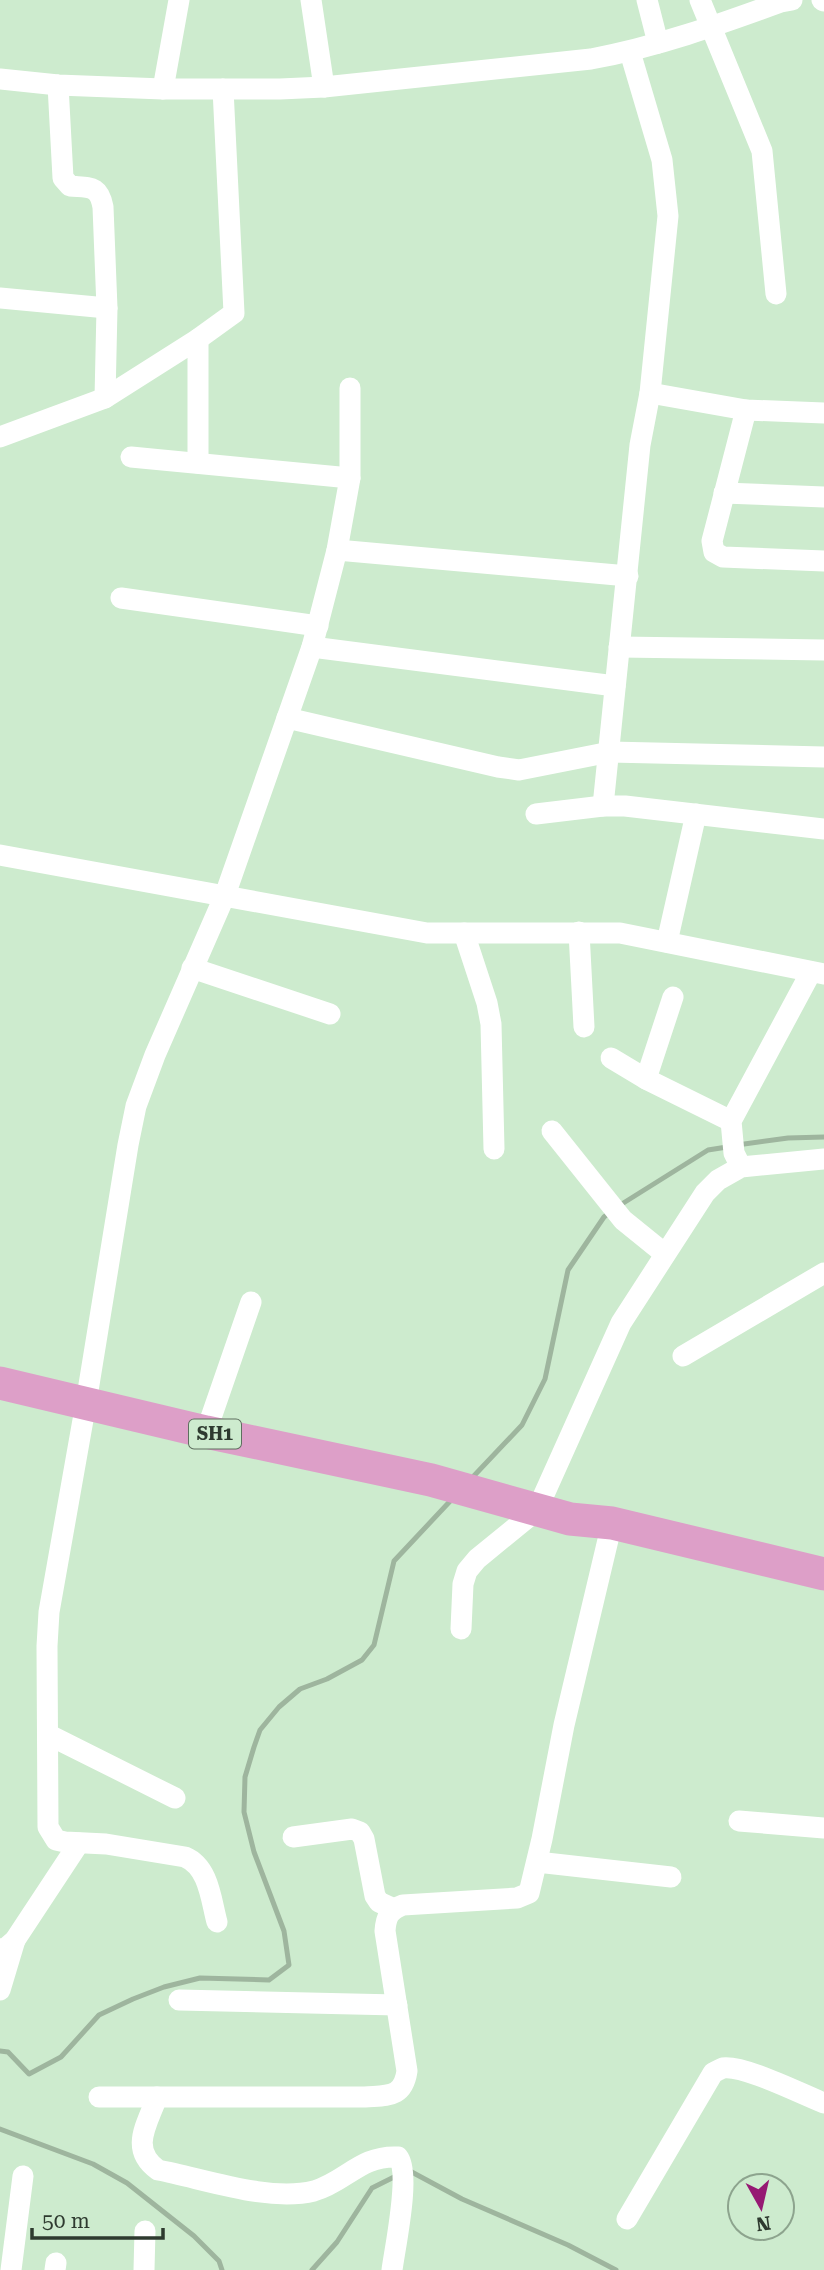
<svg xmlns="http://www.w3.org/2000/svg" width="824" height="2270" font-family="'Roboto Serif',serif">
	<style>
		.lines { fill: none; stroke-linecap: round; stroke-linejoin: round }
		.stream { stroke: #9eb59e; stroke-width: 5 }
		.street { stroke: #fff; stroke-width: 21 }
		.primary { stroke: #dd9fc8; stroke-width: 33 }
		.labels { text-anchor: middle; stroke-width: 7; stroke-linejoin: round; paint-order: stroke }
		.shield { fill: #cdebce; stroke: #5e6f5f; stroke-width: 2 }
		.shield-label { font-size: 18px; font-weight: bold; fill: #2e3a2f }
	</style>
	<rect width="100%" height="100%" fill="#cdebce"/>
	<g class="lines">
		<g class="stream">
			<path d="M737,1145l51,-7 36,-1"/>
			<path d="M617,1207l91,-57 19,-3"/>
			<path d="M470,1480l52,-55 23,-46 23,-109 36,-53 5,-4"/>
			<path d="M0,2051l8,1 21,22 32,-17 38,-42 34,-16 31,-12 36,-9 69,2 20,-15 -5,-34 -30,-79 -10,-40 1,-35 9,-30 6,-17 19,-23 21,-18 27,-10 35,-19 12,-15 20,-84 60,-64"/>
			<path d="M0,2129l93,35 34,19 67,53 25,25 3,9"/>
			<path d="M408,2170l54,29 106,46 48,25"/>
			<path d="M312,2270l25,-28 35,-54 24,-12"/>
		</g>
		<g class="street">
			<path d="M311,0l13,87"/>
			<path d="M647,0l11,43"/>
			<path d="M700,0l62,151 14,143"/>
			<path d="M822,0l2,1"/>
			<path d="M0,79l58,6 105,4h117l44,-2 267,-28c65,-12 127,-34 190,-57l11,-2"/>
			<path d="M58,85l5,93 7,8c20,2 29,-1 33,21l4,101 -2,90"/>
			<path d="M163,89l16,-89"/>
			<path d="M0,298l107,10"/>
			<path d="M198,339l36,-26 -11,-224"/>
			<path d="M650,393l96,17 78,3"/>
			<path d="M746,410l-34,131 2,11 9,5 101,4"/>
			<path d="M0,437l105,-39 93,-59v124"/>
			<path d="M131,457l219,21"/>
			<path d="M724,493l100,4"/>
			<path d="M337,550l291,26"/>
			<path d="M121,598l197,28"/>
			<path d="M312,647l303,39"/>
			<path d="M619,647l205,3"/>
			<path d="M287,718l211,49 21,3 91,-18 214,5"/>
			<path d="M603,806l37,-361 10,-52 18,-177 -6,-56 -32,-108"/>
			<path d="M536,814l67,-8h22l199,23"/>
			<path d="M0,855l427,78h193l204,41"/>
			<path d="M579,932l5,95"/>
			<path d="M464,933l23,70 4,21 3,125"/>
			<path d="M667,942l29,-128"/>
			<path d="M192,968l138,46"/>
			<path d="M611,1058l35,21 85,42"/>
			<path d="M646,1079l27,-82"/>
			<path d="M552,1131l71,89 42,34"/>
			<path d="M741,1167l-7,-14 -3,-32 80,-149"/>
			<path d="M683,1356l141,-83"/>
			<path d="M206,1432l45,-130"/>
			<path d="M461,1629l2,-45 4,-13 10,-12 60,-49 84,-187 84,-130 13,-13 23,-13 83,-8"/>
			<path d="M49,1735l126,63"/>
			<path d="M739,1821l85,7"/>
			<path d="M293,1837l59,-8 8,3 4,7 11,57 4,6 15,7"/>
			<path d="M537,1862l134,15"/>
			<path d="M217,1922c-6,-22 -8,-55 -32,-65l-79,-13 -41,-2 -9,-2 -8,-13 -1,-181 2,-34 37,-209 42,-258 8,-39 19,-51 70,-160 87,-248 25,-97 13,-72v-90"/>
			<path d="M0,1949l6,-1 9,-8 64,-97"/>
			<path d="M0,1990l15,-50"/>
			<path d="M179,2000l218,5"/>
			<path d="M99,2097h266c23,-2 38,1 42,-26l-22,-140c1,-14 4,-21 18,-26l114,-7 12,-5 13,-54 22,-114 48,-202"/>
			<path d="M157,2097c-10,28 -28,52 1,73 47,9 110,32 156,21 32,-9 46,-36 84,-34 13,16 -3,90 -6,113"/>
			<path d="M627,2219l86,-146c2,-1 7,-4 10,-5 21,-3 78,26 101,35"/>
			<path d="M11,2270l12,-94"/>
			<path d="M55,2270l1,-7"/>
			<path d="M144,2270l1,-39"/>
		</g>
		<path class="primary" d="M0,1383l206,49 225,48 139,39 42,4 212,51"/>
	</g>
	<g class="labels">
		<rect class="shield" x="189" y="1419.5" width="52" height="29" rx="5"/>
		<g class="shield-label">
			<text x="215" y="1440">SH1</text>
		</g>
	</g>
	<g transform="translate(761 2207) rotate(172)"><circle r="33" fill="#cdebce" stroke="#8da48e" stroke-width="2"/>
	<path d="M0-5L12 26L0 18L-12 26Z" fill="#961973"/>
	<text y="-10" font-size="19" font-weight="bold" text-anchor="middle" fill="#2e3a2f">N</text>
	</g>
	<path d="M32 2228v10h131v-10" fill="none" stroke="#2e3a2f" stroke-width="3.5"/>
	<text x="42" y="2228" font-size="21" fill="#2e3a2f" stroke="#cdebce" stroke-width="5" paint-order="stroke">50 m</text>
</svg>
